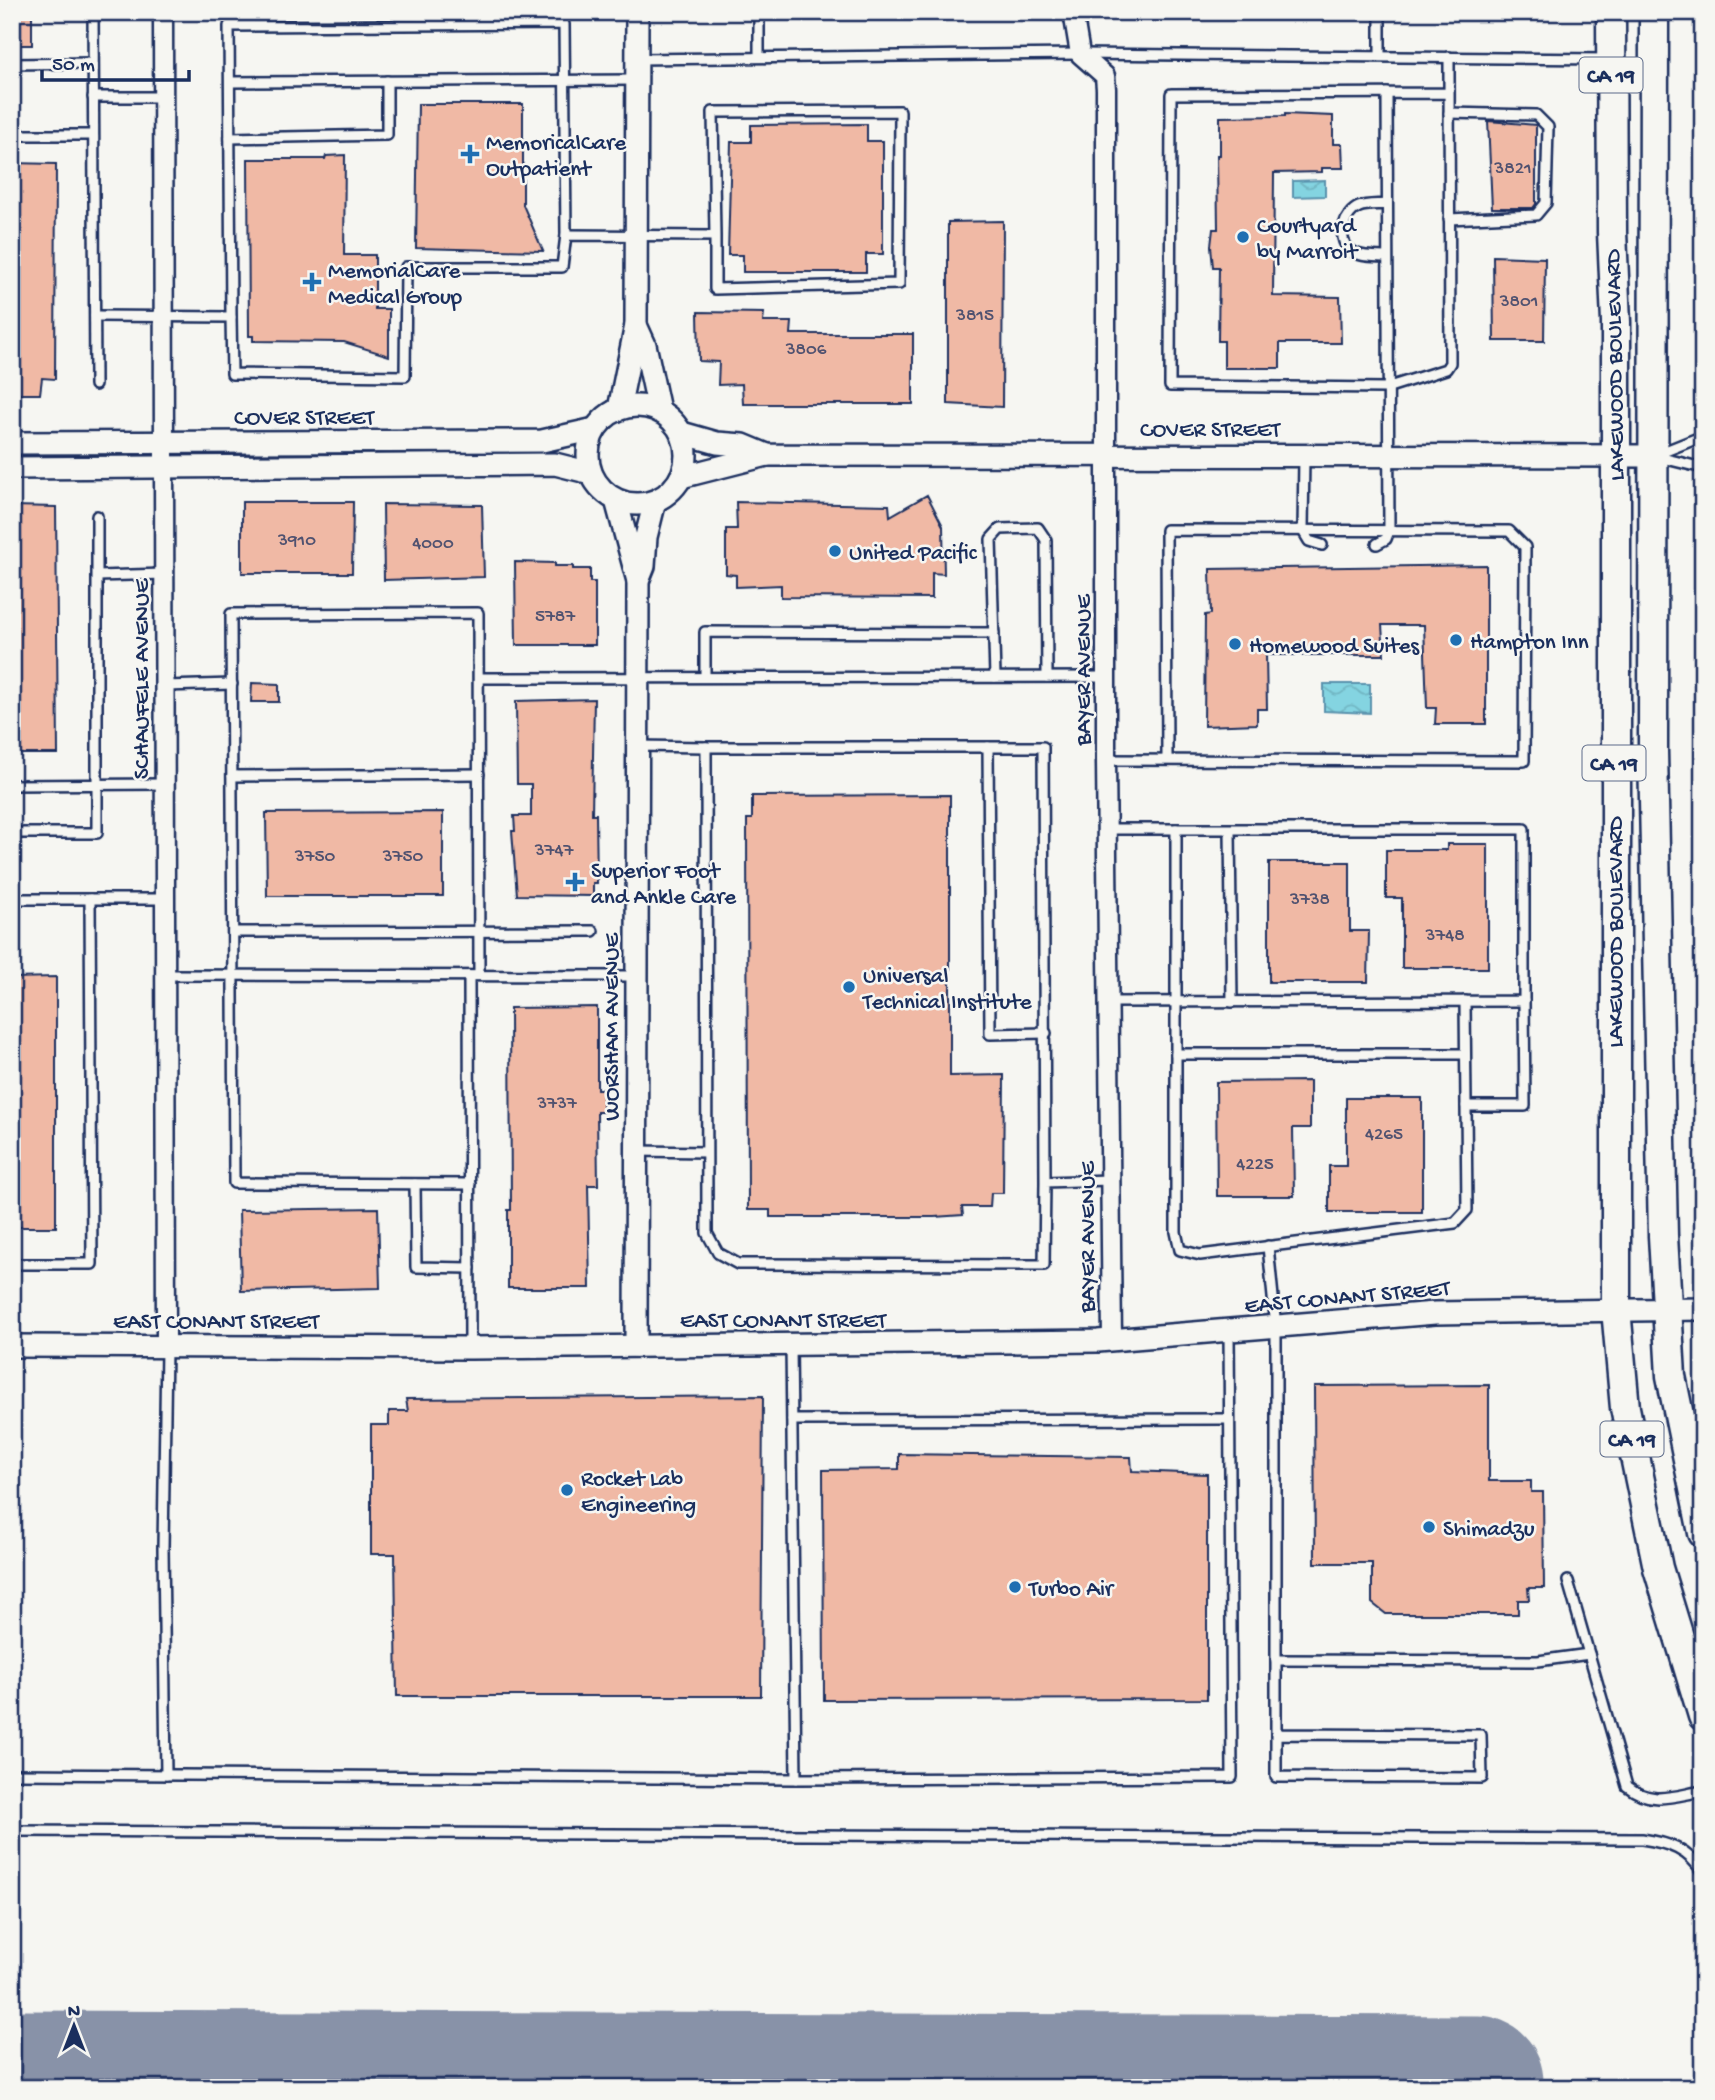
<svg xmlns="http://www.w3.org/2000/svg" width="1715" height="2100" font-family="'Gochi Hand',sans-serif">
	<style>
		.water { fill: url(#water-waves); stroke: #5a92ad; stroke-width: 2 }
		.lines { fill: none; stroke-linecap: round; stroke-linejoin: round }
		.taxiway { stroke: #8892a8; stroke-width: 52 }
		.runway { stroke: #8892a8; stroke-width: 133 }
		.building { fill: #f0b9a5; stroke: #1b2f5e; stroke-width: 2 }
		.service-casing { stroke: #1b2f5e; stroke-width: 14 }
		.minor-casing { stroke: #1b2f5e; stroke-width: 23 }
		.tertiary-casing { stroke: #1b2f5e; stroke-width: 26 }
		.primary-casing { stroke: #1b2f5e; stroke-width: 33 }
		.service { stroke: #f6f6f2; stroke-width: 9 }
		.minor { stroke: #f6f6f2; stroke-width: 18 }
		.tertiary { stroke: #f6f6f2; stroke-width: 21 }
		.primary { stroke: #f6f6f2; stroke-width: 28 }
		.poi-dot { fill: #1f6fb2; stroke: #f6f6f2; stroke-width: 2.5 }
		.labels { text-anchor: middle; stroke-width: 5; stroke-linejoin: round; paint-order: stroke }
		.number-label { font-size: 19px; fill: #505270 }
		.shield { fill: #f6f6f2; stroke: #5d6b8a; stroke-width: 2 }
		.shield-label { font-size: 21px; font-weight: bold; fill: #1b2f5e }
		.poi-label { font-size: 23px; fill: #1b2f5e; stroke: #f6f6f2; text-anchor: start }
		.street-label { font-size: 23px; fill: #1b2f5e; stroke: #f6f6f2 }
	</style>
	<defs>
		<pattern id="water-waves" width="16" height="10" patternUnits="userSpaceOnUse" patternTransform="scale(1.75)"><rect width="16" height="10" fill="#84d4e1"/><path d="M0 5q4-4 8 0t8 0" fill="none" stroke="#71b6c3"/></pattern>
	</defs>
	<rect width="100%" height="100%" fill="#f6f6f2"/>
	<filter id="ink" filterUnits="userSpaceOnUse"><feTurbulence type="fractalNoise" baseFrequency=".0143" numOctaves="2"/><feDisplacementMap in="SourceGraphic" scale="14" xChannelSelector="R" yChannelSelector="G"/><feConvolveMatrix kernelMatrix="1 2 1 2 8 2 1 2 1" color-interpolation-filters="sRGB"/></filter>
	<g filter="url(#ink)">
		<g class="water">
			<path d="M1325,180v16l-32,1v-16z"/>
			<path d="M1324,684h46v29l-46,-2z"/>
		</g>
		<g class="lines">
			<path class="taxiway" d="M1279,2081v7"/>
			<path class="runway" d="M12,2077l1465,5"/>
		</g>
		<g class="building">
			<rect x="12" y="12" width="20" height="33"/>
			<path d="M418,104h105v101l20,46 -127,-3z"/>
			<path d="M1285,114l48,2v28h9l1,24h-21v4l-48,1 -1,123 67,1 1,46h-61v25h-56v-27h-6l1,-74h-6l-2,-21 2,-17h5l-1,-74h3v-38l65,-1z"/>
			<path d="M1488,121l48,4v79l-3,4h-41z"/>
			<path d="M867,124v17h16v113h-17v18h-123v-17h-15l3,-113h20v-17z"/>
			<path d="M345,155l-1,100h31v54h14v47l-45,-14 -91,-1v-5h-4l-1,-177h77l1,-3z"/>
			<path d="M12,163l44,1 -1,215 -13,-1 -2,16h-28z"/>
			<path d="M1003,221l-1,186 -54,-3v-182z"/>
			<path d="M1493,256l52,2 -1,83h-50z"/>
			<path d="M698,312l66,1 -1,9h29l-1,12h122v70h-170l-1,-20 -24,1 1,-23 -20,-1z"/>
			<path d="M927,495l16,31 1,48 -12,-1v25l-151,-1v-12l-45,2v-12l-10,-1v-45h11l-1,-27 153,3 1,11z"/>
			<path d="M242,502h111l-1,71h-110z"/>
			<path d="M383,504l99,1 2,72 -100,3z"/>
			<path d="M12,506l44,1 2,247h-46z"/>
			<path d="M515,562l40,1v3h18v3h17v13h5v63h-79z"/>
			<path d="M1486,565v159h-51l1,-16h-9l-3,-83h-42l2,30h-118l1,54h-10v15l-53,2 1,-111 6,-1 -1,-45z"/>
			<path d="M252,683l27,1v18h-28z"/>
			<path d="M594,699l-2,115h4l1,69h-4v13l-76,-1 -5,-64h3l-1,-15h17v-32h-14l-1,-83z"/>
			<path d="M950,795v281l54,-1 -1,118h-12l-1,14h-28l1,8 -29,2h-164v-7h-22l-1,-391h5v-23z"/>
			<path d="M443,812v84h-176l-1,-83z"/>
			<path d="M1447,844h41v124h-86v-70h-16v-48h61z"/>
			<path d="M1269,862h81v69h19l-1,51h-99z"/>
			<path d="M56,977v250h-44v-249z"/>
			<path d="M597,1007v82h6v23h-6l1,73h-10l2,103h-82v-78h3l-1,-202z"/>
			<path d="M1310,1081v47h-17l1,68h-77l-1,-114z"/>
			<path d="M1346,1098h76v114h-93v-46h17z"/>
			<path d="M378,1208l2,80 -139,3 -2,-81z"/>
			<path d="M1489,1385v96h42v11h12l1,96h-16l1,12h-11v14h-132l-14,-11v-40h-57l-1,-177z"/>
			<path d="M763,1396l-2,300h-364l-2,-142h-24v-129h18v-14h19l-2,-12z"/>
			<path d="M899,1454l232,3 1,14 75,3v225l-383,1 -1,-230 76,-1z"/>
		</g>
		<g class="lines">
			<defs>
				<g id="service">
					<path d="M93,12l2,373"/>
					<path d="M759,12v45"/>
					<path d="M1380,12v43"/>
					<path d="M1449,57v17l1,289 -4,6 -60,19 -216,-2 1,-292 278,-1"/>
					<path d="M637,59l443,-5 528,5"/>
					<path d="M12,64l80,-1"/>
					<path d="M230,82l407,-2"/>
					<path d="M93,97h70"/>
					<path d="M1449,113l87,2 12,12 -2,76 -10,12 -87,4"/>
					<path d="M12,135h81"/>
					<path d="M230,138l157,-3v-54"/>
					<path d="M1387,257c-13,-1 -28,1 -38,-8 -13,-12 -4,-36 10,-42 7,-3 20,-2 28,-3"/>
					<path d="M95,316l136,1 1,57 173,2 1,-109h156l4,-32 149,1v53l184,-5 1,-173 -187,1 2,124"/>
					<path d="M231,317l-2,-291 335,-2 2,211"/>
					<path d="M1658,454l45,-18"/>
					<path d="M1304,456l-1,75 6,10 13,4"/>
					<path d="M1658,457l45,11"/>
					<path d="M1377,544l9,-5 3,-8 -2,-438"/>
					<path d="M98,576l66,-2"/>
					<path d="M705,677v-45l289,1"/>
					<path d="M995,677l-4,-138 9,-10 38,-1 8,12 1,137"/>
					<path d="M479,678l628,-1"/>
					<path d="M165,686l67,-2"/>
					<path d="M637,746l69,1"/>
					<path d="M988,747l2,287 56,-1"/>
					<path d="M1106,760l418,1 1,-214 -16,-16 -343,-1 1,229"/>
					<path d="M232,776l247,-2"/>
					<path d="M12,785l153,-1"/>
					<path d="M1107,829h417v172l-415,1"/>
					<path d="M1176,829v403l4,18 20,5 255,-32 12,-13 -2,-209"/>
					<path d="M1230,830l2,172"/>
					<path d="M12,833h85v-317"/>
					<path d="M12,899h154"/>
					<path d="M233,932l360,-1"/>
					<path d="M166,975l470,1"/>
					<path d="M469,976l1,372"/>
					<path d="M1176,1054h289"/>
					<path d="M1466,1106h59l-1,-105"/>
					<path d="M637,1151l69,1"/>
					<path d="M1045,1182l-2,-435h-337l1,486 11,20 20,11 306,1 1,-83 65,-2"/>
					<path d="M415,1184l1,83 54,1"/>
					<path d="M470,1184l-236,-1 -3,-569 247,-1 1,362"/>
					<path d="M1268,1246l8,82v406l205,1 1,43 -206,-1v-43"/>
					<path d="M12,1264h80l-2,-365"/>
					<path d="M166,1348l-3,200 3,227"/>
					<path d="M792,1420l437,-1"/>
					<path d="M1568,1581l59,205c25,20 46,10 76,5"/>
					<path d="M1276,1660l262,1 51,-7"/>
					<path d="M12,1774l784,5 -5,-434"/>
					<path d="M796,1779l436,-2 -3,-446"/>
					<path d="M12,1831l1630,8c27,4 46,10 61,34"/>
				</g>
				<g id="minor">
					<path d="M163,12l3,1334"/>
					<path d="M1073,12l7,42 25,22 1,13v671l6,580"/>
				</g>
				<g id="tertiary">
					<path d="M636,325l9,20 14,65"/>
					<circle cx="637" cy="455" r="49"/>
					<path d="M619,409l17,-84 1,-313"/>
					<path d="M682,433l35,10 26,2 24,10 886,1"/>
					<path d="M12,443l530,-2 53,-12"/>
					<path d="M12,468l543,-4 36,9"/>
					<path d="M681,477l86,-22"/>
					<path d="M616,500l22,81"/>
					<path d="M12,1346l458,2 628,-7 337,-28 268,-4"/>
					<path d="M636,1346l2,-765 6,-15 2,-29 9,-36"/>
				</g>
				<g id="primary">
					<path d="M1611,12l1,220 4,90v987l9,99 33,160 45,148"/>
					<path d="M1654,12l-1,739 10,485 8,140 32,157"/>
				</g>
			</defs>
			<use href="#service" class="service-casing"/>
			<use href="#minor" class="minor-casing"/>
			<use href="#tertiary" class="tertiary-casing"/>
			<use href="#primary" class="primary-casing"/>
			<use href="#service" class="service"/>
			<use href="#minor" class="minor"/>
			<use href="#tertiary" class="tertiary"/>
			<use href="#primary" class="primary"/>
		</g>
	</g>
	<g class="poi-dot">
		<path d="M466.5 143.5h7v7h7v7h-7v7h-7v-7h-7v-7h7z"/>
		<circle cx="1243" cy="237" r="7"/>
		<path d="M308.5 271.5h7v7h7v7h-7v7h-7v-7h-7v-7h7z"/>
		<circle cx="835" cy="551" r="7"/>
		<circle cx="1456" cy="640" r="7"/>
		<circle cx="1235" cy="644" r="7"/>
		<path d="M571.5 871.5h7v7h7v7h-7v7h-7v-7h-7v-7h7z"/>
		<circle cx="849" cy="987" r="7"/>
		<circle cx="567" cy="1490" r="7"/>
		<circle cx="1429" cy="1527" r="7"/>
		<circle cx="1015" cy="1587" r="7"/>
	</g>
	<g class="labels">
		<g class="number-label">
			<text x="1513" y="173">3821</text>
			<text x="1519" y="306">3801</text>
			<text x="975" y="320">3815</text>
			<text x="806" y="354">3806</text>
			<text x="297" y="545">3910</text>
			<text x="433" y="548">4000</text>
			<text x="555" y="621">5787</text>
			<text x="554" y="855">3747</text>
			<text x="315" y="861">3750</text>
			<text x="403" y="861">3750</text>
			<text x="1310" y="904">3738</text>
			<text x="1445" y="940">3748</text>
			<text x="557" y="1108">3737</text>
			<text x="1384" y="1139">4265</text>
			<text x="1255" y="1169">4225</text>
		</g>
		<g class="shield">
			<rect x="1579.5" y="57.5" width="63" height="35" rx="5"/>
			<rect x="1582.5" y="745.5" width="63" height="35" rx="5"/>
			<rect x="1600.5" y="1421.5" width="63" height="35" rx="5"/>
		</g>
		<g class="shield-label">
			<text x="1611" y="82">CA 19</text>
			<text x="1614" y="770">CA 19</text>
			<text x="1632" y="1446">CA 19</text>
		</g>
		<g class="poi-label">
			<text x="486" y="149">MemoricalCare<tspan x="486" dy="26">Outpatient</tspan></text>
			<text x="1257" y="232">Courtyard<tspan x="1257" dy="26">by Marroit</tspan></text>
			<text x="328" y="277">MemorialCare<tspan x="328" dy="26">Medical Group</tspan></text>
			<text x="849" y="559">United Pacific</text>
			<text x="1470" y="648">Hampton Inn</text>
			<text x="1249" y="652">Homewood Suites</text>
			<text x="591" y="877">Superior Foot<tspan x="591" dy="26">and Ankle Care</tspan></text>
			<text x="863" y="982">Universal<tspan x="863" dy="26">Technical Institute</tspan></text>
			<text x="581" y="1485">Rocket Lab<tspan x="581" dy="26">Engineering</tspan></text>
			<text x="1443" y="1535">Shimadzu</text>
			<text x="1029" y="1595">Turbo Air</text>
		</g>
		<g class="street-label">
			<text transform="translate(1613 365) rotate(-91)" y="8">LAKEWOOD BOULEVARD</text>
			<text x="304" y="424">COVER STREET</text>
			<text x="1210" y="436">COVER STREET</text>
			<text transform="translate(1082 670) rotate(-90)" y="8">BAYER AVENUE</text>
			<text transform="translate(140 679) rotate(-90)" y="8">SCHAUFELE AVENUE</text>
			<text transform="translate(1614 932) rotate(-90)" y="8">LAKEWOOD BOULEVARD</text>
			<text transform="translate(610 1027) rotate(-90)" y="8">WORSHAM AVENUE</text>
			<text transform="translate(1086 1237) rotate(-90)" y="8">BAYER AVENUE</text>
			<text transform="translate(1347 1295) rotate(-5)" y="8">EAST CONANT STREET</text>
			<text x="783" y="1327">EAST CONANT STREET</text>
			<text x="216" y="1328">EAST CONANT STREET</text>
		</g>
	</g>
	<rect width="1715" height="2100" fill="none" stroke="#f6f6f2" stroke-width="42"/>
	<rect x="21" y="21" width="1673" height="2058" fill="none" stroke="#1b2f5e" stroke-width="2.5" filter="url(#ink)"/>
	<g transform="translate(74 2026)" stroke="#f6f6f2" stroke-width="5" paint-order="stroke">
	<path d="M0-5L12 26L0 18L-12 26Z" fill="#1b2f5e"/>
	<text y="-10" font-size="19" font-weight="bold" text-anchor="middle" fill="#1b2f5e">N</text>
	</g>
	<path d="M42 70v10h147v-10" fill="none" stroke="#1b2f5e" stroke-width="3.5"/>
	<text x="52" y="70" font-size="21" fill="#1b2f5e" stroke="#f6f6f2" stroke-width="5" paint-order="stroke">50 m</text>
</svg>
